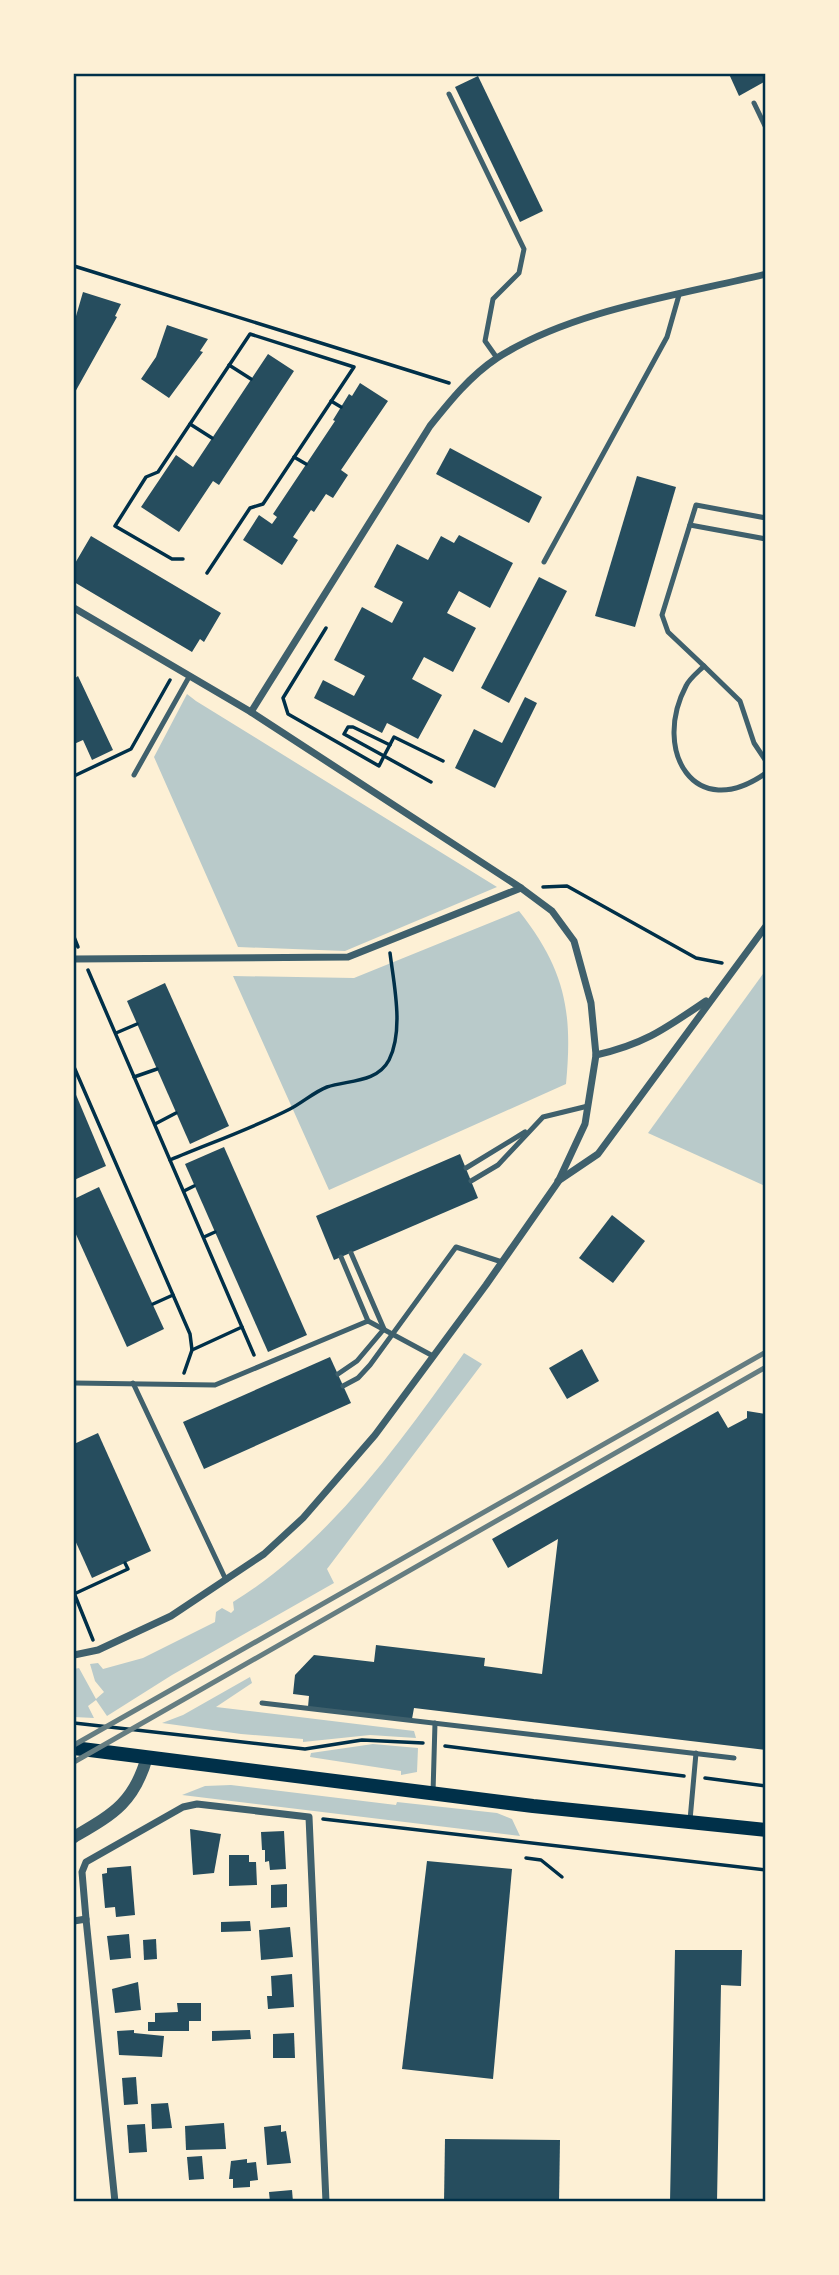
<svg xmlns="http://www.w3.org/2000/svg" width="839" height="2275" font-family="'IBM Plex Sans',sans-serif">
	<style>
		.green { fill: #b9caca }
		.building { fill: #264d5e }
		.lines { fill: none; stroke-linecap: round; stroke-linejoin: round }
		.path { stroke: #003049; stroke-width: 3.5 }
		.service { stroke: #3f606c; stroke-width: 5 }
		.minor { stroke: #3f606c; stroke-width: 7 }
		.tertiary { stroke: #3f606c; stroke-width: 12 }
		.secondary { stroke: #003049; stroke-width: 14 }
		.rail { stroke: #657d81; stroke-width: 5 }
		.neatline { fill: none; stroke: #003049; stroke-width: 2.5 }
	</style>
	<rect width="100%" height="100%" fill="#fdf0d5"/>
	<g class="green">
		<path d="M187,694l9,7 301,186 -152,64 -107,-4 -84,-190z"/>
		<path d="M519,911c46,58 54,100 47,173l-237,106 -96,-214 121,2z"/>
		<path d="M765,971v215l-117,-53z"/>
		<path d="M464,1353l18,11 -155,205 7,14 -162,92 -65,41 -11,-16 -8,6 6,12 -20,-1v-48l5,-1 17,31 8,-7 -9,-11 -5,-17 8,-1 5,6 40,-11 72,-36 1,-10 6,-4 9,5 3,-3 -1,-8c97,-60 166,-158 231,-249z"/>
		<path d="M250,1677l2,6 -36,24 198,24 2,7 -46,-3 -67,7v-3l-62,-5 -79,-11 21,-8z"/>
		<path d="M373,1744l45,4 -1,24 -16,3v-4l-91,-14 1,-4z"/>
		<path d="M231,1785l165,20 1,-3 100,11 15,6 8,17 -338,-41 23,-9z"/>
	</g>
	<g class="building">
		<path d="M729,74h37v7l-27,15z"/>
		<path d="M478,76l65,135 -23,11 -65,-135z"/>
		<path d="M83,292l38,12 -6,12 2,1 -43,77v-71z"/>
		<path d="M167,325l41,14 -8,12 3,1 -34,46 -28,-19 15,-22z"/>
		<path d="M268,354l26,17 -75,114 -6,-4 -34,51 -38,-25 35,-52 17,12z"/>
		<path d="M360,383l28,18 -47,69 7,5 -15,23 -7,-4 -12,18 -3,-2 -18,27 5,3 -16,25 -39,-25 16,-25 13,9 5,-7 -4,-3 62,-93 -2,-1 16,-26 3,2z"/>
		<path d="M450,448l92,49 -13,26 -93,-49z"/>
		<path d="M637,476l39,11 -41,140 -40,-11z"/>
		<path d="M459,535l54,28 -23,45 -31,-17 -12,22 29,15 -23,44 -29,-15 -12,22 30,16 -24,44 -31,-16 -5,10 -68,-35 9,-18 31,16 11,-20 -31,-16 28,-53 30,16 11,-21 -29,-15 23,-43 31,16 13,-24 13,7z"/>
		<path d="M91,536l130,77 -17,29 -4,-3 -8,13 -118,-70v-17z"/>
		<path d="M539,577l28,14 -58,112 -28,-15z"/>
		<path d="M78,676l35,74 -21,10 -9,-20 -9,4v-65z"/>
		<path d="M525,697l12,6 -42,85 -40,-20 19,-39 28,14z"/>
		<path d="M165,983l64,143 -39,18 -63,-143z"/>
		<path d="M74,1090l32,76 -32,14z"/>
		<path d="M224,1147l83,188 -39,17 -83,-188z"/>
		<path d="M460,1154l18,44 -144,62 -18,-44z"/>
		<path d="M99,1187l65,142 -37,18 -53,-117v-31z"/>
		<path d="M612,1215l33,26 -32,42 -34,-25z"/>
		<path d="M582,1349l17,32 -32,18 -18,-31z"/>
		<path d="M330,1357l21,46 -147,66 -21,-47z"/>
		<path d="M718,1411l10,17 19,-10v-7l19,3v336l-352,-42 -2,11 -104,-12 1,-11 -16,-2 2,-19 19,-20 60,7 2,-17 109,13 -1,8 58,8 16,-135 -50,29 -16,-29z"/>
		<path d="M98,1433l53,118 -59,27 -18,-40v-94z"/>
		<path d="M190,1829l31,5 -7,39 -21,2z"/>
		<path d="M284,1831l2,38 -16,1 -1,-9 -4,1v-12h-3l-1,-18z"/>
		<path d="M229,1855h20v7h7l1,23 -28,1z"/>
		<path d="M427,1861l85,8 -19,210 -91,-10z"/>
		<path d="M131,1866l4,49 -19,2 -1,-10 -10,1 -3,-34 5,-1v-5z"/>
		<path d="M287,1884v23l-16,1v-23z"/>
		<path d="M250,1921l1,10 -30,1v-10z"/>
		<path d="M290,1927l3,30 -32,3 -2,-30z"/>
		<path d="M129,1934l2,24 -21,2 -3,-24z"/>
		<path d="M156,1939l1,20 -13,1 -1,-20z"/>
		<path d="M675,1950h67l-1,36 -20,-1 -4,217h-47z"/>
		<path d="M292,1974l2,33 -26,2 -1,-13h5l-1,-20z"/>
		<path d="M138,1982l3,28 -26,3 -3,-24z"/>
		<path d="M177,2003h24v18h-12v10h-41v-9h7v-9l23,-1z"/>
		<path d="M134,2030v3l30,3 -2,21 -43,-2 -2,-24z"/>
		<path d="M250,2030l1,9 -39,2v-10z"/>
		<path d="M294,2033l1,25h-22v-24z"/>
		<path d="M136,2077l2,27 -14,1 -2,-27z"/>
		<path d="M168,2103l4,25 -20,1 -1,-25z"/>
		<path d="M224,2123l2,26 -40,1 -1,-24z"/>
		<path d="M145,2124l2,28 -18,1 -2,-28z"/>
		<path d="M281,2125v7l5,-1 5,32 -24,2 -3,-38z"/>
		<path d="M445,2139l115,1 -1,62h-115z"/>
		<path d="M202,2156l2,23 -15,1 -2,-23z"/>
		<path d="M247,2159v4l9,-1 2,18 -8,1v6l-17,1v-9h-4l2,-18z"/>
		<path d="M292,2190l1,12h-23l-1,-10z"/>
	</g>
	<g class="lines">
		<g class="path">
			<path d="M74,74h2"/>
			<path d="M74,266l375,117"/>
			<path d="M229,365l22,14"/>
			<path d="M331,401l10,6"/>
			<path d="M190,424l22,14"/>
			<path d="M294,457l12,7"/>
			<path d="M183,559h-11l-57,-33 31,-49 12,-5 92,-138 104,33 -91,137 -13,4 -43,65"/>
			<path d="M326,628l-43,70 5,16 91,52 5,-10 -40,-22 4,-7h5l37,18"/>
			<path d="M74,776l57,-27 39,-69"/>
			<path d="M431,782l-47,-26 10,-19 49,24"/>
			<path d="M543,887l24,-1 129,72 26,5"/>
			<path d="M74,937l4,10"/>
			<path d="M88,970l166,385"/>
			<path d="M116,1033l21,-9"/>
			<path d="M74,1067l116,267 2,16 -8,23"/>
			<path d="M134,1077l23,-8"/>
			<path d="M155,1124l21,-11"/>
			<path d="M170,1160c40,-17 81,-31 120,-51 12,-6 24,-17 37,-22 21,-7 50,-4 62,-27 15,-30 5,-75 1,-107"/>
			<path d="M184,1191l10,-5"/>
			<path d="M204,1237l11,-5"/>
			<path d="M153,1304l20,-9"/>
			<path d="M192,1350l50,-23"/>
			<path d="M74,1593l19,47"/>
			<path d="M74,1594l54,-25 -3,-6"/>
			<path d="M74,1723l231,26 57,-9 61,3"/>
			<path d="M445,1746l239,30"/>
			<path d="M705,1778l61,8"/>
			<path d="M323,1819l443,51"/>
			<path d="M526,1858l15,2 21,17"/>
		</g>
		<g class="service">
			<path d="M449,94l75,155 -5,24 -26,26 -8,42 12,17"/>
			<path d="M754,103l12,25"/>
			<path d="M766,518l-70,-13 -34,110 6,17 36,34c-6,6 -15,13 -18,20 -34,64 8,138 80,87"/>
			<path d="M690,525l76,14"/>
			<path d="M544,562l123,-225 12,-42"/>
			<path d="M704,666l36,35 14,42 12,18"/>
			<path d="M134,775l55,-98"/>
			<path d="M466,1168l59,-36"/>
			<path d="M471,1181l27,-16 45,-48 45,-11"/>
			<path d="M341,1257l27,64"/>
			<path d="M338,1374l19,-13 27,-32 -33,-76"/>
			<path d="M74,1383l141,2 153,-64 65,35"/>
			<path d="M133,1383l93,197"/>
			<path d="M343,1386l15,-8 12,-13 86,-118 46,15"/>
			<path d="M262,1703l472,55"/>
			<path d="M433,1793l2,-70"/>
			<path d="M690,1820l6,-67"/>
		</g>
		<g class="minor">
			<path d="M74,608l177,104 270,176 31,23 22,30 17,62 5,52 -11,69 -27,58 -72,103 -111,150 -72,83 -39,36 -93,62 -73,34 -24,5"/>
			<path d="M251,712l179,-286c20,-25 40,-50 67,-68 75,-48 183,-63 269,-84"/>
			<path d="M74,959l274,-2 173,-69"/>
			<path d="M596,1055c49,-11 70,-27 110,-54"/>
			<path d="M558,1181l40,-27 168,-228"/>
			<path d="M86,1919l-4,-47 4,-10 97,-55 14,-3 112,13 17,385"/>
			<path d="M74,1921l12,-2 29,283"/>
		</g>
		<path class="tertiary" d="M74,1837c39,-23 60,-34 73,-80"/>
		<path class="secondary" d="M74,1748l459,58 233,24"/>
		<g class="rail">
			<path d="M74,1745l692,-393"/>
			<path d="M74,1762l692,-395"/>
		</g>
	</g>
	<rect width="839" height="2275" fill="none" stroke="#fdf0d5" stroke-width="150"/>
	<rect x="75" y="75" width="689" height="2125" class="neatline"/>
</svg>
